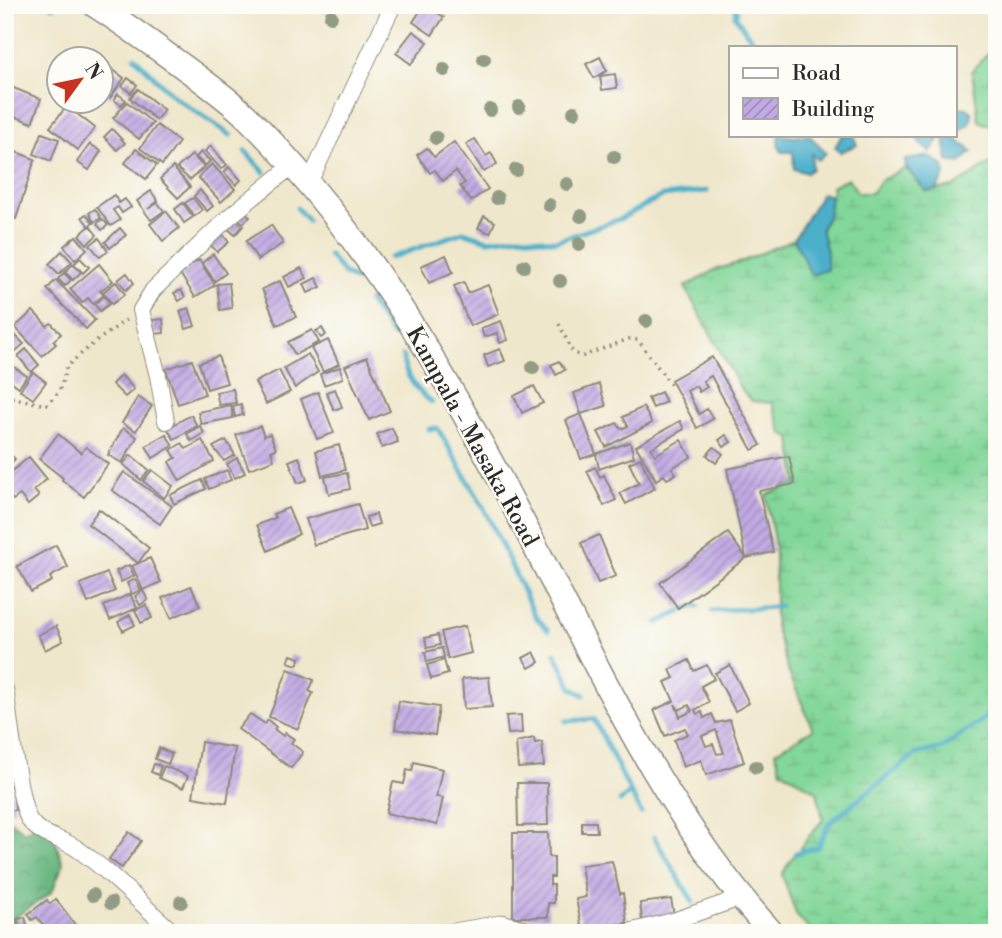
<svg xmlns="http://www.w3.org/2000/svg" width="1002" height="938" font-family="'Libre Bodoni',serif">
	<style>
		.forest { fill: url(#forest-crowns); stroke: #4a7256; stroke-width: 2 }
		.wetland { fill: url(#wetland-marsh); stroke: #578162; stroke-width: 2 }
		.water { fill: #4bafca; stroke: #3b6d7a; stroke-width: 2 }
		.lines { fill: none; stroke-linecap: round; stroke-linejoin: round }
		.stream { stroke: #4bafca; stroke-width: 5 }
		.building { fill: url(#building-hatch); fill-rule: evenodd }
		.minor-casing { stroke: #8d897b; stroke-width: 18 }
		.primary-casing { stroke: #8d897b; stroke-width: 27 }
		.path { stroke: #8d897b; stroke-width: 3.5; stroke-dasharray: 2 5; stroke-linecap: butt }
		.minor { stroke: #fff; stroke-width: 16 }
		.primary { stroke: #fff; stroke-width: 24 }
		.tree { fill: #929c85 }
		.labels { text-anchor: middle; stroke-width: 5; stroke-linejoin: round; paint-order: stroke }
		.street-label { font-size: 23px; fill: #2b2b2b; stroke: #fdfcf7 }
	</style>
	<defs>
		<pattern id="forest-crowns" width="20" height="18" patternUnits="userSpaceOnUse" patternTransform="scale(1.75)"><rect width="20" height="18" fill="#6ab882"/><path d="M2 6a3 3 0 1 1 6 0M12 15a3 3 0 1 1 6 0" fill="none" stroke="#57966b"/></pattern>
		<pattern id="wetland-marsh" width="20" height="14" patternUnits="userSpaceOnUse" patternTransform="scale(1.75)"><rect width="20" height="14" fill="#83d79a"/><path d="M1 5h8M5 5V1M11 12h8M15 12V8" fill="none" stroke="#71b985"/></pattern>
		<pattern id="building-hatch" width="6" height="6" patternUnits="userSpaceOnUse" patternTransform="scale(1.75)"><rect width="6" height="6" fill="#c2abe4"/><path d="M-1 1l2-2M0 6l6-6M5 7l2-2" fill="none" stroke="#9e8bb9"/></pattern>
	</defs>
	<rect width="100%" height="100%" fill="#fdfcf7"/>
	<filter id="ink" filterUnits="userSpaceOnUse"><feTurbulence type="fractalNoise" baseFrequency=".0143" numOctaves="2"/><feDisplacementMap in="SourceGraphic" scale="14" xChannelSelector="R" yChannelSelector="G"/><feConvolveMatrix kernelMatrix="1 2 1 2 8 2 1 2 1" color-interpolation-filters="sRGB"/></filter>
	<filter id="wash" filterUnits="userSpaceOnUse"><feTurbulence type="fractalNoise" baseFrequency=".00686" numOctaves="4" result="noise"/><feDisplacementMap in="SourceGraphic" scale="28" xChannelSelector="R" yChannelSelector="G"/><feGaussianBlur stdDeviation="1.57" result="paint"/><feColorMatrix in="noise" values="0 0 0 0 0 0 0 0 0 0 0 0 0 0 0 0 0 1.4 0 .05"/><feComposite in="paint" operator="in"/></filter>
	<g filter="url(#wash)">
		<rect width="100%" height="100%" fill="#efe7cb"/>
		<path class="forest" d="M8,818l16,14 16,-11 10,4 13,39 -11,28 -35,24 3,17h-15v-114z"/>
		<g class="wetland">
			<path d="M988,53l9,10v66l-18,-8 -7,-50z"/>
			<path d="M997,159v774h-184l-16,-17 -15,-41 7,-13 34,-43 -6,-27 -36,-22 -6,-18 38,-23 -24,-56 -14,-47v-80l-9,-51 31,-13 -6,-44 -9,-5 -10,-30 -20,-2 -10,-10 -57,-104 30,-17 26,-8 53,-23 17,35 16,-22 -6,-23 7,-13 4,-30 16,-8 10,15h13l10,-13 25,-12 20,23 27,-4z"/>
		</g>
		<g class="water">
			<path d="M955,107l12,1 5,5 -2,11 -9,6 -6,-1z"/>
			<path d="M779,135l15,2 15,-2 17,18 -8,7 -6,-6v15l-6,4 -12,-4 -1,-17h-11l-4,-7z"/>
			<path d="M842,135h11l4,10 -17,7 -5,-5z"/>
			<path d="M919,135h20v5l-9,12 -10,-8 -3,-7z"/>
			<path d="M954,138l18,13 -11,12 -13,-2 -4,-21z"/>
			<path d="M929,156l15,10 1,9 -9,15 -10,1 -20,-23 -1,-8z"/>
			<path d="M822,193l9,3 -3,20 -7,13 6,23v18l-16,5 -17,-36z"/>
		</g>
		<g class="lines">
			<g class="stream">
				<path d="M50,5l3,2"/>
				<path d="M733,5l4,7 -2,4 22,31"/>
				<path d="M135,57l38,39 57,39"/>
				<path d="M245,151l19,21"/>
				<path d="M297,208l11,13"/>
				<path d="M329,255l14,18 12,7"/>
				<path d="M390,258l73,-26 25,8 32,-4 36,5 64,-22 42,-23 45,-5"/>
				<path d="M369,301l24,35"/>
				<path d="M403,356c-1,16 16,38 29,46"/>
				<path d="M429,429l8,-1 7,11 41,71 50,106 13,14"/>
				<path d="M712,611c23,-3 45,-1 68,-5"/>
				<path d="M658,623l29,-15 11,-2"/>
				<path d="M555,653l17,35 12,7"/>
				<path d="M566,721l28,-2 47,94"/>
				<path d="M620,801l10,-8"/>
				<path d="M654,837l39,65"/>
				<path d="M796,853l22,-6 11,-24 87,-69 26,-6 43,-30 12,-21"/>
			</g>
		</g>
		<g id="blocks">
			<g class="building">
				<path d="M424,5l20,12 -12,18 -19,-13z"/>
				<path d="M413,31l15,11 -17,22 -15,-11z"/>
				<path d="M600,57l7,14 -13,7 -8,-14z"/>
				<path d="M112,69l12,9 -14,20 -8,-6v-9z"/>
				<path d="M5,70l8,3 -7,23h-1z"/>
				<path d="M615,74l2,14 -15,2 -2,-14z"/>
				<path d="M128,78l9,7 -6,8 -9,-7z"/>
				<path d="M11,87l30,12 -9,24 -27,-10v-10z"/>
				<path d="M138,89l26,21 -8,10 -26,-22z"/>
				<path d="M118,94l8,6 -5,5 -7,-5z"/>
				<path d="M127,102l26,21 -14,16 -26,-21z"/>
				<path d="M67,106l28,22 -17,22 -28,-23z"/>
				<path d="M157,125l22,17 -17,23 -22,-17z"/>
				<path d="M112,129l13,14 -8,7 -13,-13z"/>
				<path d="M42,133l17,6 -8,22 -17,-7z"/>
				<path d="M475,139l11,17 5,-3 6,11 -13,8 -18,-28z"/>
				<path d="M454,142l34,47 -17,12 -11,-15 5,-3 -9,-12 -13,10 -8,-11 -5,3 -13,-18 10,-7 7,9z"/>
				<path d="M90,144l11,7 -12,19 -12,-8z"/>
				<path d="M211,146l16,19 -6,4 -16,-18z"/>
				<path d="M136,149l21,16 -11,14 -21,-16z"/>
				<path d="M16,152l19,7 -19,60 -11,-4v-27z"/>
				<path d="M201,152l9,9 -5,5 -9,-9z"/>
				<path d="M192,155l12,12 -14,13 -13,-12z"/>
				<path d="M212,164l23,25 -14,13 -23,-25z"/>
				<path d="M173,167l17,20 -12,11 -18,-19z"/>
				<path d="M229,167l12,13 -5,5 -12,-13z"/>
				<path d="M200,190l13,16 -6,5 -13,-15z"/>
				<path d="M151,191l7,10 -10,8 10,-6 6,8 -13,9 -14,-19z"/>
				<path d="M114,195l5,8 6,-4 6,8 -9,6 -4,-6 -5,3 7,10 -9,6 -14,-19z"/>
				<path d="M193,198l9,12 -7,6 -10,-13z"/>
				<path d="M183,203l10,14 -9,6 -9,-14z"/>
				<path d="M95,209l6,9 -7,4 -5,-9z"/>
				<path d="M242,209l8,8 -7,6 -7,-6z"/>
				<path d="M166,211l13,17 -16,13 -13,-17z"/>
				<path d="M86,214l7,9 -4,3 -7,-9z"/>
				<path d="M484,216l11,6 -5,11 -12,-5z"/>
				<path d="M232,217l11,9 -8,9 -10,-9z"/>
				<path d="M102,219l6,6 -6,5 -5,-6z"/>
				<path d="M271,225l12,18 -25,17 -12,-19z"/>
				<path d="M90,226l7,9 -10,9 -8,-9z"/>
				<path d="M120,228l6,7 -16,13 -5,-6z"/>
				<path d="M5,230l8,2 -4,13 -4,-1z"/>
				<path d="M219,230l10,12 -12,10 -11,-12z"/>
				<path d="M76,236l11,13 -12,11 -11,-14z"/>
				<path d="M99,238l9,13 -8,6 -10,-12z"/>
				<path d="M62,251l10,11 -13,12 -10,-10z"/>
				<path d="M213,254l13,19 -11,8 -13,-18z"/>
				<path d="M446,255l7,17 -24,11 -8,-17z"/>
				<path d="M80,258l9,9 -6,6 -9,-9z"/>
				<path d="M199,260l16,25 -20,12 -16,-25z"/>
				<path d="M73,264l8,8 -8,8 -8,-8z"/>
				<path d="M99,264l14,17 -13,10 4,4 -11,9 -5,-6 -6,5 -12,-14z"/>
				<path d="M301,268l6,10 -18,9 -5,-10z"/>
				<path d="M64,273l7,7 -6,6 -7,-7z"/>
				<path d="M127,273l7,10 -8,7 -8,-10z"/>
				<path d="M316,278l5,9 -13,6 -4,-9z"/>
				<path d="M56,280l39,40 -9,9 -39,-40z"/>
				<path d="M280,281l16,36 -19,8 -15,-36z"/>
				<path d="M116,282l9,12 -13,10 -9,-12z"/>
				<path d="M464,282l4,11 20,-8 11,29 -29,12 -16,-40z"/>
				<path d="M229,283l3,25 -12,2 -3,-26z"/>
				<path d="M181,290l4,7 -6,4 -5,-8z"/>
				<path d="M104,296l6,7 -10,8 -6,-7z"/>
				<path d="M189,308l6,18 -9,3 -6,-18z"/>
				<path d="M33,311l14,15 4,-3 10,11 -8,7 3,3 -14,12 -27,-29z"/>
				<path d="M163,319l1,14 -10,1 -1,-14z"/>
				<path d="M501,321l7,19 -8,3 -3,-10 -13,4 -3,-9z"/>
				<path d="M322,328l4,7 -5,3 -5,-7z"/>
				<path d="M10,330l14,14 -8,7 -11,-11v-6z"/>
				<path d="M312,330l7,12 -24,13 -7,-13z"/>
				<path d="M328,340l11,24 -16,8 -12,-24z"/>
				<path d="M26,349l13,16 -8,7 -13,-16z"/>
				<path d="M500,349l5,12 -17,6 -4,-12z"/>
				<path d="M308,354l10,18 -23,16 -11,-20z"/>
				<path d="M218,356l9,27 -20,6 -8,-26z"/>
				<path d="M367,357l23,54 -21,9 -24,-54z"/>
				<path d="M712,357l49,88 -9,5 -41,-74 -8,5 4,6 -8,5 -3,-6 -9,5 12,23 8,-5 6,10 -16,9 -26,-48z"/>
				<path d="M192,360l13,34 -27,10 -12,-35z"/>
				<path d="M5,361l22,15 -8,11 -14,-10z"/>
				<path d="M559,361l6,9 -9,5 -5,-10z"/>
				<path d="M340,367l3,11 -19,7 -4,-11z"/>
				<path d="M279,370l11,22 -24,12 -11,-22z"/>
				<path d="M33,372l13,10 -13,17 -13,-9z"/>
				<path d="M121,375l13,14 -9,8 -13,-13z"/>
				<path d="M599,384l7,22 -25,8 -7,-21z"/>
				<path d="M534,386l9,17 -21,10 -8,-17z"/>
				<path d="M233,389l3,14 -17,2 -3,-13z"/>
				<path d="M335,389l7,18 -8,3 -8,-18z"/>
				<path d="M318,392l16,41 -17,6 -16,-40z"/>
				<path d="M661,392l5,10 -13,6 -5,-10z"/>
				<path d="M138,397l14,9 -16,25 -14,-8z"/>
				<path d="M241,404l2,11 -8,2 -2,-11z"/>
				<path d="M231,405l2,13 -32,6 -3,-12z"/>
				<path d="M643,407l9,16 -46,24 -8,-15 19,-9 4,6 7,-3 -5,-9z"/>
				<path d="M581,414l15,40 -15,5 -15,-39z"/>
				<path d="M191,415l6,11 -23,13 -7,-11z"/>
				<path d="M680,421l4,8 -33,19 4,7 26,-15 10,17 -19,11 4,6 -9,5 -3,-4 -8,5 -20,-34z"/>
				<path d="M200,426l4,7 -13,8 -4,-7z"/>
				<path d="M260,426l4,10 6,-2 6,15 -5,2 3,9 -25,9 -13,-34z"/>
				<path d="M123,428l14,9 -15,26 -14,-8z"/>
				<path d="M392,428l6,14 -16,6 -5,-14z"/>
				<path d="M58,434l23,19 5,-6 22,17 -24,33 -22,-17 1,-2 -24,-19z"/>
				<path d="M166,434l7,12 -20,12 -7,-12z"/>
				<path d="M726,435l5,7 -7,5 -5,-7z"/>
				<path d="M202,440l12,21 -34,20 -11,-19 7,-4 -5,-8 11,-7 4,6z"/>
				<path d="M226,440l9,15 -11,6 -11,-14z"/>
				<path d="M630,442l4,15 -35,12 -3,-15z"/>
				<path d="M339,445l6,25 -23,6 -6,-25z"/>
				<path d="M714,447l9,7 -7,9 -9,-8z"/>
				<path d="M9,453l6,6 -10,10v-12z"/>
				<path d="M131,455l18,15 -8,10 -18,-16z"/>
				<path d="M789,456l6,28 -36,7 14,61 -27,6 -68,50 -18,-25 68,-50 18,25 -19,-89z"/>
				<path d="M29,457l18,22 -13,11 5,6 -11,9 -8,-10 -7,5 -8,-9v-14z"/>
				<path d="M299,457l8,23 -9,3 -9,-22z"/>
				<path d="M237,458l8,15 -10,5 -8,-14z"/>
				<path d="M640,458l15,30 -29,16 -6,-11 19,-10 -10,-20z"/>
				<path d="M595,467l5,10 4,-2 12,25 -12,6 -17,-35z"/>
				<path d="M152,470l21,16 -9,12 -21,-17z"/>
				<path d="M227,470l4,10 -22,9 -4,-10z"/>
				<path d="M124,472l48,34 -12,18 -48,-34z"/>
				<path d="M347,473l3,16 -21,5 -4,-17z"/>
				<path d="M202,480l4,9 -32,15 -4,-9z"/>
				<path d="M358,504l7,26 -51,15 -8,-26z"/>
				<path d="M288,508l11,26 -31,17 -11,-26 18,-7 -2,-4z"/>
				<path d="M99,509l50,39 -11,15 -50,-39z"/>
				<path d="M376,514l3,10 -10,3 -3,-10z"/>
				<path d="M599,535l17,41 -18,7 -17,-40z"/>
				<path d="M56,545l12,22 -18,10 2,4 -21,11 -14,-26z"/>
				<path d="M150,558l11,24 -18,8 -11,-24z"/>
				<path d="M129,565l5,11 -13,6 -5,-11z"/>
				<path d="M107,573l8,18 -27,12 -8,-19z"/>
				<path d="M135,579l6,11 -9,4 -5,-11z"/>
				<path d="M191,586l9,20 -29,12 -9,-20z"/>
				<path d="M143,591l5,9 -8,5 -5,-9z"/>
				<path d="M130,594l7,14 -27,12 -6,-14z"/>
				<path d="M146,605l6,13 -11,5 -6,-13z"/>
				<path d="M130,615l5,10 -12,6 -5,-9z"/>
				<path d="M56,626l7,15 -18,9 -7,-15z"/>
				<path d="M465,626l6,27 -23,6 -7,-27z"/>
				<path d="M438,635l2,10 -13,3 -2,-10z"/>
				<path d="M442,648l2,9 -17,5 -2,-10z"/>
				<path d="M534,652l5,10 -10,6 -6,-10z"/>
				<path d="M291,655l9,3 -3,7 -9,-3z"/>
				<path d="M444,660l4,14 -17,5 -4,-14z"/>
				<path d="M689,660l5,11 13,-6 7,14 -13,7 8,16 -14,8 2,4 5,-2 2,6 8,-4 4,9 14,-3 14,42 -38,13 -5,-15 -18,7 -9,-27 14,-6 -3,-6 -20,8 -11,-26 20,-9 -9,-19 9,-4 -4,-8zM675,704l4,6 10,-5 3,6 -12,6zM716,730l8,23 -7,1 -4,-10 -7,2 -4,-10z"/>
				<path d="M730,665l19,38 -14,8 -20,-38z"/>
				<path d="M288,669l26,11 -5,11 4,2 -15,36 -29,-12z"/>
				<path d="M489,677l3,30 -28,2 -2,-30z"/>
				<path d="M399,701l40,6 -4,28 -40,-6z"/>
				<path d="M250,714l15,10 3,-4 8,7 -2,2 9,7 2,-3 9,6 -3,4 12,9 -12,16 -53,-39z"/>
				<path d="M521,715l1,18 -14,1 -2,-18z"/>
				<path d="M534,738l1,5 7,-1 2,24 -26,2 -2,-26z"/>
				<path d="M201,742l34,6 -8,55 -34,-6z"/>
				<path d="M159,748l13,6 -4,10 -13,-5z"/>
				<path d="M414,762l28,7 -6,28 7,1 -6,27 -51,-12 7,-31 11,2 3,-14 5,1z"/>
				<path d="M154,764l7,2 -3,9 -7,-3z"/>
				<path d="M164,766l24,10 -5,12 -24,-10z"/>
				<path d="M517,783h30l1,42 -30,1z"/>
				<path d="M13,786l2,24 -10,1v-24z"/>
				<path d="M582,822h14l1,10h-15z"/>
				<path d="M129,832l12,9 -19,27 -13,-9z"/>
				<path d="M513,833h35l1,24h5v20h-4v8h4v18h-6v14h-35z"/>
				<path d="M612,861l8,33 3,-1 4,30 -45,6 -6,-30 10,-2 -5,-32z"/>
				<path d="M56,899l23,31 -3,3h-27l-12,-16 -5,3 -4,-6 19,-14 3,4z"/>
				<path d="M671,899l3,16 -32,5 -2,-17z"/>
				<path d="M25,917l4,16h-8l-4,-14z"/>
			</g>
		</g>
	</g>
	<g filter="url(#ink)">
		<use href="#blocks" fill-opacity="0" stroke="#8d897b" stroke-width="2"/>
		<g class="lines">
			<defs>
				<g id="minor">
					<path d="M309,183l84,-178"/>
					<path d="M166,421l-8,-45 -17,-66 12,-20 77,-74 63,-51"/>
					<path d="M5,688c4,25 13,116 25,133 11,15 31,17 46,27 35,24 66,57 98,85"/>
					<path d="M446,933l57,-10 35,10"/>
					<path d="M625,933l48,-12 67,-23"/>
				</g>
				<path id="primary" d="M95,5c30,19 58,40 86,60 22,16 45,32 65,51 127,124 214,283 294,440 67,131 132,267 232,377"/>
			</defs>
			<use href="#minor" class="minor-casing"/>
			<use href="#primary" class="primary-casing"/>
			<g class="path">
				<path d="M559,324l14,29 10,3 46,-17 9,1 33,45"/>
				<path d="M5,396l41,9 13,-13 8,-26 27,-23 32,-23"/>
			</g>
			<use href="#minor" class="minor"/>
			<use href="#primary" class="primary"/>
		</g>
		<g class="tree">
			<circle cx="331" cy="16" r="7"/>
			<circle cx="484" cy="59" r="7"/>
			<circle cx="444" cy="70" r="7"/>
			<circle cx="519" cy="107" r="7"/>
			<circle cx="490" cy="110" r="7"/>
			<circle cx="574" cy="112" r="7"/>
			<circle cx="436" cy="138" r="7"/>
			<circle cx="614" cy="157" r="7"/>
			<circle cx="516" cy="170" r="7"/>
			<circle cx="567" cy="184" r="7"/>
			<circle cx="497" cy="198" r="7"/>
			<circle cx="549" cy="205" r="7"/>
			<circle cx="581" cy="216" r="7"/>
			<circle cx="579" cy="244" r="7"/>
			<circle cx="524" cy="266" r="7"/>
			<circle cx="560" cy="281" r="7"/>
			<circle cx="646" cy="321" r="7"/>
			<circle cx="533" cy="367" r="7"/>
			<circle cx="756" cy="767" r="7"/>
			<circle cx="93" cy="895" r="7"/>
			<circle cx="181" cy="902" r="7"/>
			<circle cx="111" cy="903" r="7"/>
		</g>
	</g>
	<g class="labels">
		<g class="street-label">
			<text transform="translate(473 436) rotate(61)" y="8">Kampala - Masaka Road</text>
		</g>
	</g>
	<rect width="1002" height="938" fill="none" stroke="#fdfcf7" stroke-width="28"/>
	<rect x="729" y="46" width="228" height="91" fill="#fdfcf7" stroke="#a9a8a5" stroke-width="2"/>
	<rect x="743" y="68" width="35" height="10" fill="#ffffff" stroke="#a9a8a5" stroke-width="2"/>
	<text x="792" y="80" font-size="21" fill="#2b2b2b">Road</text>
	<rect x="743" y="98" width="35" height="21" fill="url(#building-hatch)" stroke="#a9a8a5" stroke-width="2"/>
	<text x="792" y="116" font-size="21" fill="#2b2b2b">Building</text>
	<g transform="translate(80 80) rotate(57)"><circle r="33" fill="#fdfcf7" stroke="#a9a8a5" stroke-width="2"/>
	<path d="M0-5L12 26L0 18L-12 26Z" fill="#c8321e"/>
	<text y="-10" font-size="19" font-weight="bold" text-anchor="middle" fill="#2b2b2b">N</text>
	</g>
</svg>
